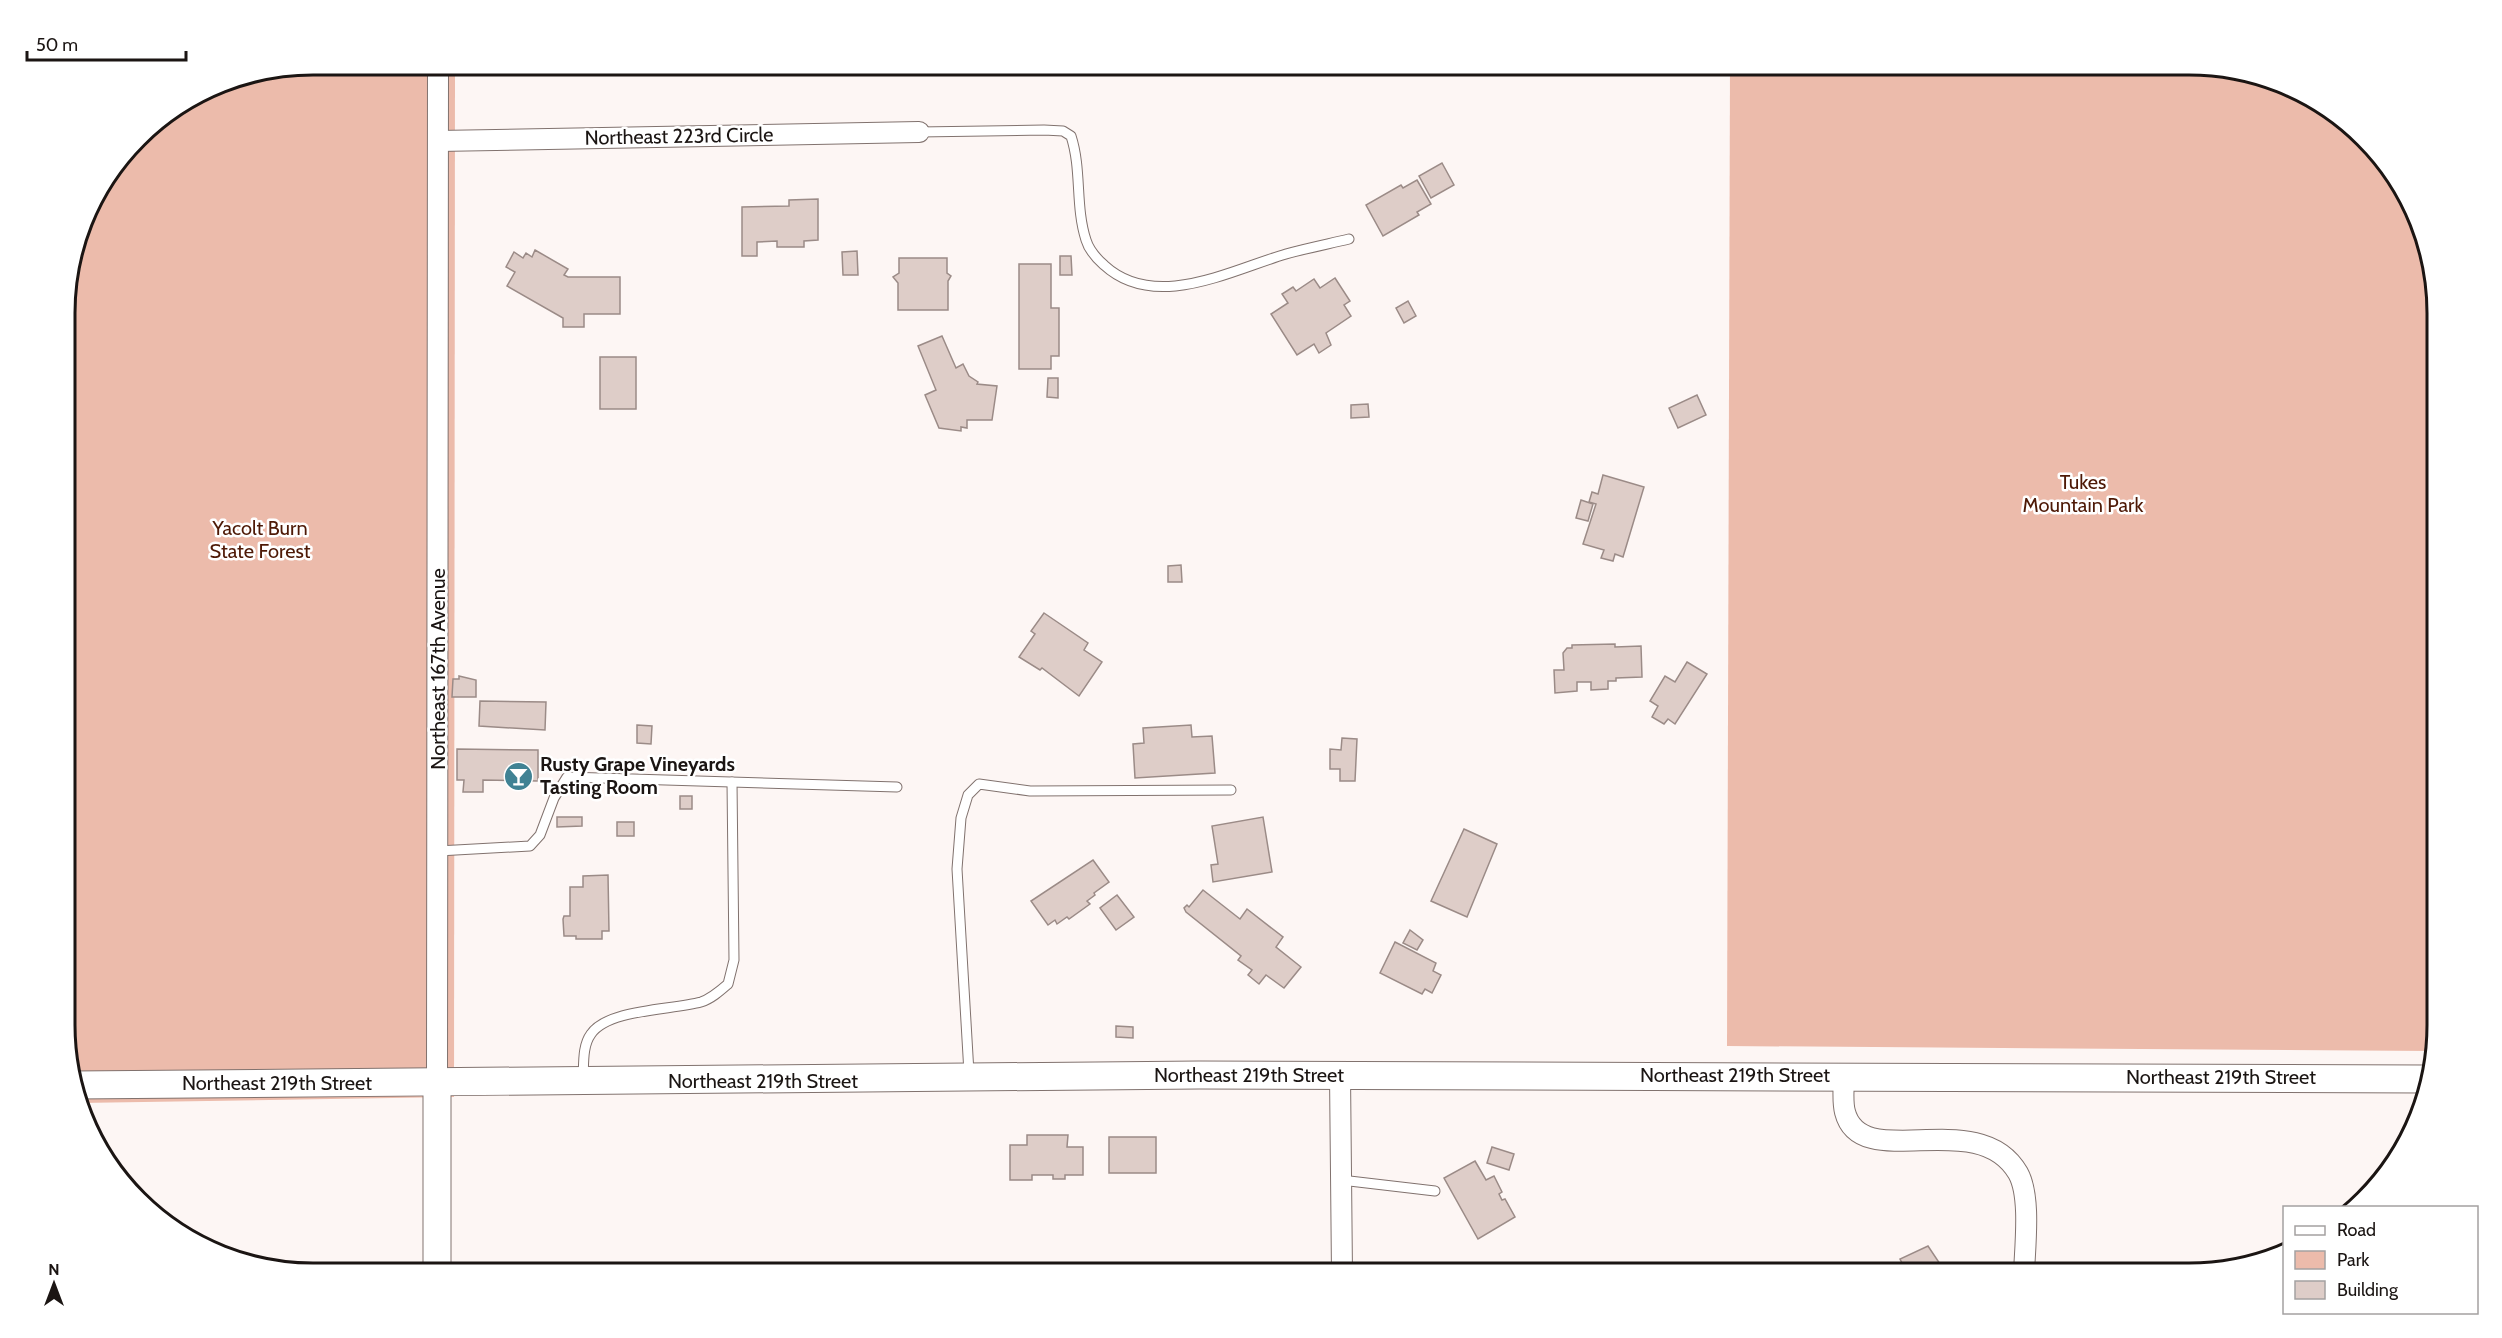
<svg xmlns="http://www.w3.org/2000/svg" width="2502" height="1338" font-family="Cabin,sans-serif">
	<style>
		.green { fill: #ecbbab }
		.building { fill: #decdc8; stroke: #9b8b87; stroke-width: 1.5 }
		.lines { fill: none; stroke-linecap: round; stroke-linejoin: round }
		.lane-casing { stroke: #81726e; stroke-width: 11 }
		.street-casing { stroke: #81726e; stroke-width: 22 }
		.secondary-casing { stroke: #81726e; stroke-width: 29 }
		.lane { stroke: #fff; stroke-width: 9 }
		.street { stroke: #fff; stroke-width: 20 }
		.secondary { stroke: #fff; stroke-width: 27 }
		.labels { text-anchor: middle; stroke-width: 5; stroke-linejoin: round; paint-order: stroke }
		.street-label { font-size: 20px; fill: #1b1513; stroke: #fff }
		.park-label { font-size: 20px; fill: #4e1906; stroke: #fff }
		.poi-label { font-size: 20px; font-weight: bold; fill: #1b1513; stroke: #fff; text-anchor: start }
		.rim { fill: none; stroke: #1b1513; stroke-width: 3 }
	</style>
	<rect width="100%" height="100%" fill="#fdf6f4"/>
	<g class="green">
		<path d="M2189,64l110,26 54,36 42,48 40,107 2,745 -5,25 -705,-5 3,-981z"/>
		<path d="M313,65h142l-1,1032 -375,6 -12,-45 -2,-762 25,-93 59,-77 69,-43z"/>
	</g>
	<g class="building">
		<path d="M1442,163l12,22 -23,13 -12,-22z"/>
		<path d="M1417,180l14,24 -14,8 2,3 -36,21 -17,-31 35,-20 2,3z"/>
		<path d="M818,199v41l-14,1v6h-27v-6l-20,1v14h-15v-49l47,-1v-6z"/>
		<path d="M535,250l33,19 -4,6 4,2h52v37h-36v13h-21v-9l-56,-32 8,-14 -9,-5 8,-15 9,6 3,-5 6,4z"/>
		<path d="M857,251l1,24h-15l-1,-23z"/>
		<path d="M1060,256h11l1,19h-12z"/>
		<path d="M899,258h48v15l4,3 -3,5v29h-50v-27l-5,-6 6,-4z"/>
		<path d="M1019,264h32v44h8v48h-8v13h-32z"/>
		<path d="M1335,278l15,23 -6,4 7,11 -25,17 5,12 -12,8 -5,-9 -17,11 -26,-41 17,-11 -6,-9 11,-7 3,4 18,-12 6,9z"/>
		<path d="M1408,301l8,15 -12,7 -8,-15z"/>
		<path d="M942,336l14,32 7,-4 6,12 9,6 -1,2 20,2 -5,34h-25v8l-6,-1v4l-22,-3 -14,-33 11,-5 -18,-44z"/>
		<rect x="600" y="357" width="36" height="52"/>
		<path d="M1048,378h10v20l-11,-1z"/>
		<path d="M1697,395l9,20 -28,13 -9,-20z"/>
		<path d="M1368,404l1,13 -18,1v-13z"/>
		<path d="M1603,475l41,12 -21,70 -8,-3 -2,7 -12,-3 3,-8 -21,-6 13,-40 -7,-2 3,-10 6,2z"/>
		<path d="M1581,500l12,4 -5,17 -12,-3z"/>
		<path d="M1181,565l1,17h-14v-16z"/>
		<path d="M1044,613l44,30 -4,7 18,12 -23,34 -37,-28 -2,2 -21,-13 16,-23 -4,-3z"/>
		<path d="M1615,644v3l26,-1 1,31 -26,1v3h-8v8l-17,1v-8h-14v9l-22,2 -1,-23h10l-1,-17 4,-5h5v-3z"/>
		<path d="M1687,662l20,12 -32,50 -7,-5 -4,5 -12,-7 6,-11 -8,-5 15,-25 10,6z"/>
		<path d="M459,676l17,4v17h-24l1,-18h6z"/>
		<path d="M480,701l66,1 -1,28 -66,-4z"/>
		<path d="M637,725l15,1 -1,18 -14,-1z"/>
		<path d="M1191,725l1,12 20,-1 3,37 -80,5 -2,-34 11,-1 -1,-15z"/>
		<path d="M1342,738l15,1 -2,42h-15v-12h-10v-20l11,1z"/>
		<path d="M457,749l81,1v31l-55,-1v12h-20l1,-12h-7z"/>
		<rect x="680" y="796" width="12" height="13"/>
		<path d="M557,817h25v9l-25,1z"/>
		<path d="M1263,817l9,55 -59,10 -2,-17 7,-1 -6,-38z"/>
		<rect x="617" y="822" width="17" height="14"/>
		<path d="M1464,829l33,15 -30,73 -36,-16z"/>
		<path d="M1093,860l16,22 -15,11 1,2 -8,6 3,3 -21,15 -2,-2 -10,7 -2,-4 -7,5 -17,-24z"/>
		<path d="M608,875l1,56h-7v8h-26v-3h-12l-1,-17 1,-3h6v-29h13v-11z"/>
		<path d="M1203,890l37,29 7,-10 36,28 -7,10 25,20 -17,21 -18,-13 -7,9 -11,-9 4,-5 -14,-10 3,-4 -55,-44 -2,-4 3,-3 2,2z"/>
		<path d="M1117,895l17,22 -18,13 -16,-22z"/>
		<path d="M1410,930l13,10 -6,10 -14,-7z"/>
		<path d="M1395,942l41,21 -3,8 8,4 -9,18 -7,-4 -3,5 -42,-21z"/>
		<path d="M1116,1026l17,1v11l-17,-1z"/>
		<path d="M1027,1135h41l-1,12h16v28h-18v4h-12v-4h-21v5h-22v-35h17z"/>
		<rect x="1109" y="1137" width="47" height="36"/>
		<path d="M1492,1147l22,7 -5,16 -22,-7z"/>
		<path d="M1475,1161l11,19 8,-4 8,16 -3,2 3,6 3,-1 10,18 -37,22 -34,-61z"/>
		<path d="M1928,1246l18,27h-39l-7,-14z"/>
	</g>
	<g class="lines">
		<defs>
			<g id="lane">
				<path d="M919,132l125,-2 19,1 8,5c11,34 4,70 15,104 3,10 10,18 18,25 51,47 127,5 182,-11 21,-6 42,-10 63,-15"/>
				<path d="M438,851l92,-5 10,-11 14,-37 13,-21 330,10"/>
				<path d="M969,1073l-12,-204 4,-51 7,-23 11,-11 51,7 201,-1"/>
				<path d="M583,1079c1,-14 -1,-33 8,-45 17,-25 81,-24 110,-32 10,-3 19,-11 27,-18l6,-24 -2,-178"/>
				<path d="M1341,1180l94,11"/>
			</g>
			<g id="street">
				<path d="M438,141l481,-9"/>
				<path d="M1340,1075l2,198"/>
				<path d="M1844,1075c0,11 -2,26 1,37 16,63 133,-8 173,61 13,23 7,73 6,100"/>
				<path d="M437,1082l1,-1018"/>
			</g>
			<g id="secondary">
				<path d="M74,1085l1125,-10 1226,4"/>
				<path d="M437,1273v-191"/>
			</g>
		</defs>
		<use href="#lane" class="lane-casing"/>
		<use href="#street" class="street-casing"/>
		<use href="#secondary" class="secondary-casing"/>
		<use href="#lane" class="lane"/>
		<use href="#street" class="street"/>
		<use href="#secondary" class="secondary"/>
	</g>
	<defs>
		<symbol id="bar-disc" viewBox="-11 -11 22 22"><circle r="9.5" fill="#408294" stroke="#fff"/><path d="M-6-5H6L.8 .8V4.5H3.5V6h-7V4.5H-.8V.8Z" fill="#fff"/></symbol>
	</defs>
	<g fill-rule="evenodd">
		<use href="#bar-disc" x="502" y="760" width="33" height="33"/>
	</g>
	<g class="labels">
		<g class="street-label">
			<text transform="translate(679 136) rotate(-1)" y="7">Northeast 223rd Circle</text>
			<text transform="translate(438 669) rotate(-90)" y="7">Northeast 167th Avenue</text>
			<text x="1249" y="1082">Northeast 219th Street</text>
			<text x="1735" y="1082">Northeast 219th Street</text>
			<text x="2221" y="1084">Northeast 219th Street</text>
			<text x="763" y="1088">Northeast 219th Street</text>
			<text x="277" y="1090">Northeast 219th Street</text>
		</g>
		<g class="park-label">
			<text x="2083" y="489">Tukes<tspan x="2083" dy="23">Mountain Park</tspan></text>
			<text x="260" y="535">Yacolt Burn<tspan x="260" dy="23">State Forest</tspan></text>
		</g>
		<g class="poi-label">
			<text x="540" y="771">Rusty Grape Vineyards<tspan x="540" dy="23">Tasting Room</tspan></text>
		</g>
	</g>
	<path d="M0 0H2502V1338H0ZM313 75H2189A238 238 0 0 1 2427 313V1025A238 238 0 0 1 2189 1263H313A238 238 0 0 1 75 1025V313A238 238 0 0 1 313 75Z" fill="#fff" fill-rule="evenodd"/>
	<path class="rim" d="M313 75H2189A238 238 0 0 1 2427 313V1025A238 238 0 0 1 2189 1263H313A238 238 0 0 1 75 1025V313A238 238 0 0 1 313 75Z"/>
	<rect x="2283" y="1206" width="195" height="108" fill="#ffffff" stroke="#a4a1a1" stroke-width="1.5"/>
	<rect x="2295" y="1226" width="30" height="9" fill="#ffffff" stroke="#a4a1a1" stroke-width="1.5"/>
	<text x="2337" y="1236" font-size="18" fill="#1b1513">Road</text>
	<rect x="2295" y="1251" width="30" height="18" fill="#ecbbab" stroke="#a4a1a1" stroke-width="1.5"/>
	<text x="2337" y="1266" font-size="18" fill="#1b1513">Park</text>
	<rect x="2295" y="1281" width="30" height="18" fill="#decdc8" stroke="#a4a1a1" stroke-width="1.5"/>
	<text x="2337" y="1296" font-size="18" fill="#1b1513">Building</text>
	<g transform="translate(54 1284)" stroke="#ffffff" stroke-width="4.5" paint-order="stroke">
	<path d="M0-4.5L10 22L0 15L-10 22Z" fill="#1b1513"/>
	<text y="-9" font-size="16" font-weight="bold" text-anchor="middle" fill="#1b1513">N</text>
	</g>
	<path d="M27 51v9h159v-9" fill="none" stroke="#1b1513" stroke-width="3"/>
	<text x="36" y="51" font-size="18" fill="#1b1513" stroke="#ffffff" stroke-width="4.5" paint-order="stroke">50 m</text>
</svg>
